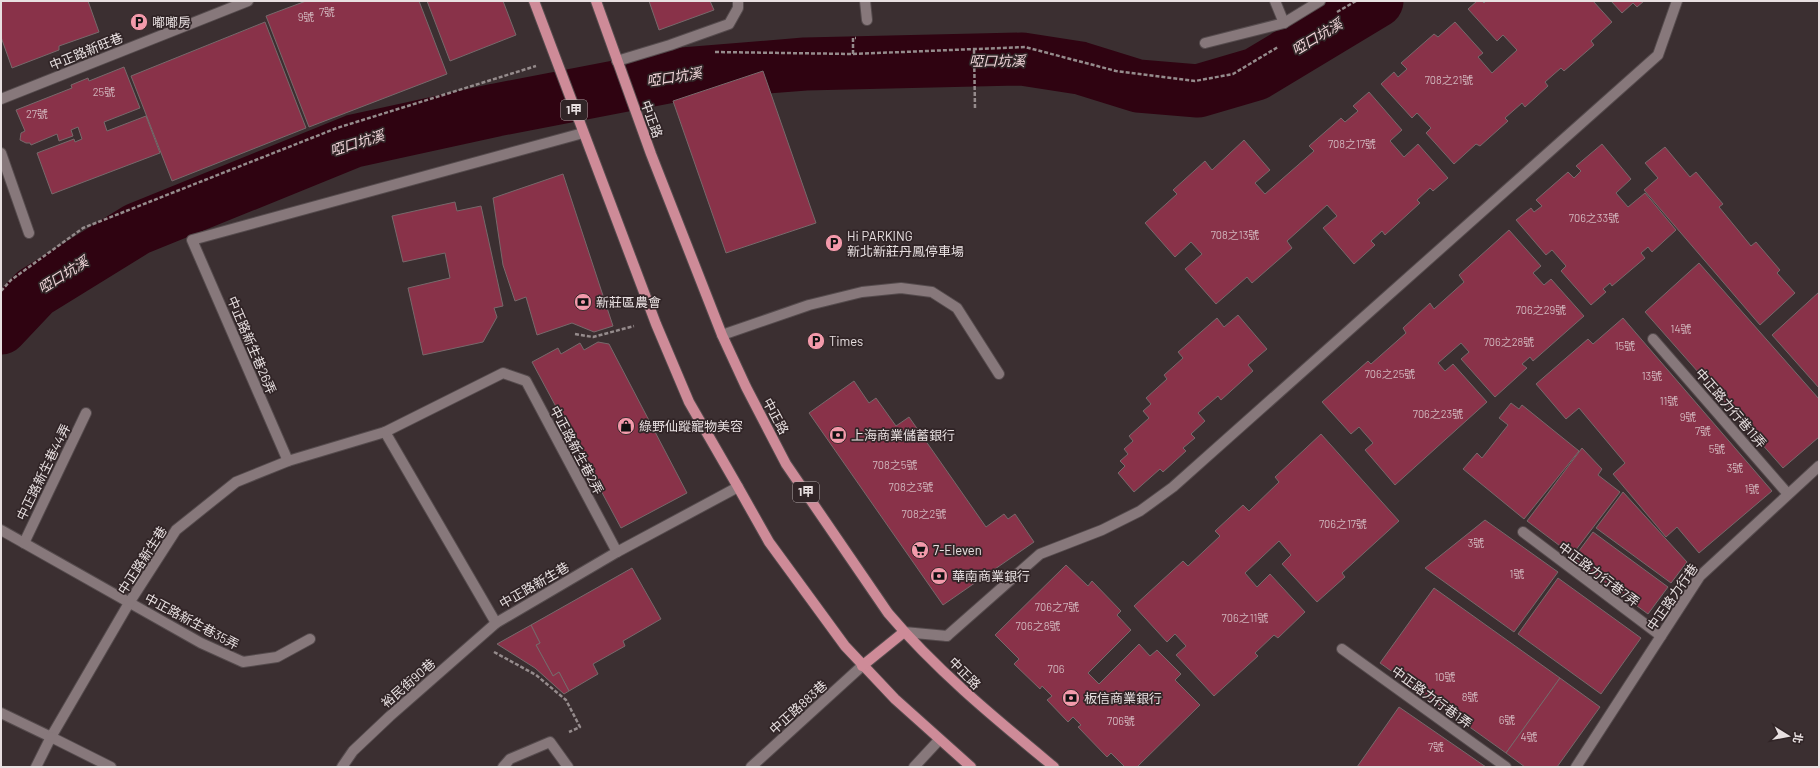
<svg xmlns="http://www.w3.org/2000/svg" width="1820" height="768" font-family="Barlow,'Noto Sans TC',sans-serif">
	<style>
		.lines { fill: none; stroke-linecap: round; stroke-linejoin: round }
		.river { stroke: #2f0311; stroke-width: 53 }
		.building { fill: #893249; stroke: #77696b }
		.lane-casing { stroke: #554b4d; stroke-width: 12 }
		.street-casing { stroke: #554b4d; stroke-width: 12 }
		.primary-casing { stroke: #554b4d; stroke-width: 12 }
		.path { stroke: #958b8c; stroke-width: 2.5; stroke-dasharray: 4 2; stroke-linecap: butt }
		.lane { stroke: #87787b; stroke-width: 10 }
		.street { stroke: #87787b; stroke-width: 10 }
		.primary { stroke: #ce8b98; stroke-width: 10 }
		.labels { text-anchor: middle; stroke-width: 3.5; stroke-linejoin: round; paint-order: stroke }
		.number-label { font-size: 11px; fill: #d0b4bb }
		.shield { fill: #312527; stroke: #b1a8a9; stroke-width: 1 }
		.shield-label { font-size: 12px; font-weight: bold; fill: #e8e0e1 }
		.poi-label { font-size: 13px; fill: #e8e0e1; stroke: #312527; text-anchor: start }
		.street-label { font-size: 13px; fill: #e8e0e1; stroke: #312527 }
		.water-label { font-size: 14px; font-style: italic; fill: #efd4d8; stroke: #312527 }
	</style>
	<rect width="100%" height="100%" fill="#3b2f31"/>
	<g class="lines">
		<path class="river" d="M1,328l34,-36 102,-63 217,-88 142,-31 187,-36 122,-10 217,-5 58,9 58,18 60,5 58,-17 121,-73"/>
	</g>
	<g class="building">
		<path d="M1,1h87l11,31 -40,14v4l-47,18 -11,-31z"/>
		<path d="M306,1h113l28,73 -138,53 -43,-111z"/>
		<path d="M427,1h76l13,34 -66,26z"/>
		<path d="M649,1h61l4,9 -55,20z"/>
		<path d="M1477,1h5l2,2 2,-2h107l19,21 -21,19 3,4 -30,26 -3,-3 -16,14 3,4 -23,21 -3,-4 -17,15 3,3 -28,25 -4,-2 -22,20 -28,-31 5,-5 -14,-15 -5,5 -31,-34 13,-12 4,5 9,-8 -6,-6 33,-29 4,3 17,-15 28,31 -5,4 14,16 25,-23 -14,-15 -6,6 -29,-32z"/>
		<path d="M1611,1h33l-7,6 -4,-4 -11,10z"/>
		<path d="M265,22l41,106 -134,53 -41,-105z"/>
		<path d="M124,67l16,41 -36,14 3,9 39,-15 14,37 -108,41 -15,-41 37,-14 1,3 7,-3 -4,-12 -7,3 2,6 -14,5 -2,-7 -26,11 -1,-2h-4l-6,-3 1,-7 4,-2 -9,-21 56,-22 -1,-3 17,-7 1,3z"/>
		<path d="M763,71l53,152 -90,30 -53,-152z"/>
		<path d="M1369,92l33,38 -12,11 14,16 14,-13 30,34 -15,13 -3,-3 -13,12 3,3 -35,32 -3,-4 -11,10 4,4 -21,19 -31,-36 14,-12 -10,-11 -40,36 5,7 -40,35 -5,-6 -31,27 -31,-35 17,-15 -11,-12 -16,15 -30,-34 32,-29 -4,-4 32,-29 7,9 32,-30 26,30 -15,13 10,11 49,-43 -5,-5 32,-28 4,4 13,-11 -5,-5z"/>
		<path d="M1602,144l29,35 -15,14 12,14 17,-14 31,37 -24,22 -4,-5 -7,6 4,5 -33,28 -2,-3 -7,6 3,3 -15,13 -30,-34 5,-5 -14,-16 -6,5 -30,-35 15,-12 3,4 8,-6 -6,-6 32,-28 6,6 7,-7 -5,-5z"/>
		<path d="M1665,147l25,30 6,-5 27,32 -4,3 32,39 5,-4 24,28 -3,3 18,20 -35,32 -116,-135 14,-12 -13,-15z"/>
		<path d="M563,174l50,152 -19,6 -22,-9 -35,12 -11,-38 -11,4 -12,-36 -10,-67z"/>
		<path d="M455,202l2,9 24,-5 22,100 -9,2 3,9 -14,25 -60,13 -15,-67 42,-10 -5,-25 -42,9 -11,-46z"/>
		<path d="M1509,230l32,36 -8,7 11,12 7,-6 33,37 -51,45 -3,-4 -8,7 5,4 -32,29 -34,-38 8,-7 -8,-9 -23,20 7,8 8,-7 34,38 -92,83 -30,-35 8,-7 -14,-16 -8,7 -29,-32 46,-41 3,3 35,-31 -3,-5 27,-25 4,6 30,-27 -5,-7z"/>
		<path d="M1699,263l120,136v38l-36,31 -138,-156z"/>
		<path d="M1819,292v96l-47,-53z"/>
		<path d="M1238,315l29,34 -19,16 5,6 -32,29 -3,-4 -20,17 7,8 -14,13 4,4 -12,10 3,3 -23,21 -3,-3 -26,23 -16,-19 7,-7 -5,-5 8,-7 -4,-5 9,-8 -4,-5 20,-18 -6,-7 8,-7 -5,-6 21,-19 -3,-4 19,-17 -5,-6 39,-34 7,9z"/>
		<path d="M1623,318l149,173 -73,62 -22,-26 -11,10 -53,-63 12,-11 -46,-55 -13,11 -30,-35 52,-45 5,5z"/>
		<path d="M598,342l11,2 78,149 -66,35 -89,-166 26,-14 3,6 19,-11 4,7z"/>
		<path d="M854,381l15,22 7,-5 20,28 13,-9 77,110 18,-13 4,5 7,-5 19,28 -91,63 -134,-192z"/>
		<path d="M1511,403l8,6 3,-4 57,46 -55,68 -61,-50 14,-16 5,5 26,-33 -9,-7z"/>
		<path d="M1321,434l78,87 -57,52 3,4 -28,25 -35,-38 9,-9 -12,-14 -34,32 12,14 13,-13 35,38 -27,26 -4,-3 -19,18 3,3 -44,40 -38,-41 10,-9 -11,-12 -8,8 -33,-36 49,-45 5,5 32,-30 -5,-5 28,-26 6,6 30,-29 -4,-5z"/>
		<path d="M1582,448l20,21 -4,6 22,17 -48,63 -45,-34z"/>
		<path d="M1623,492l64,70 -16,21 -75,-55z"/>
		<path d="M1485,520l73,52 -44,60 -89,-64z"/>
		<path d="M1593,532l75,55 -20,27 -75,-55z"/>
		<path d="M1066,565l22,21 4,-5 29,30 -4,4 14,15 -43,43 11,11 40,-40 11,12 7,-6 24,24 -6,6 25,25 -63,62h-12l-14,-14 -4,4 -29,-30 3,-2 -8,-8 -5,5 -21,-22 5,-4 -10,-10 -2,3 -26,-25 5,-5 -24,-24z"/>
		<path d="M632,568l29,51 -38,22 2,5 -32,18 5,10 -29,17 -10,-19 -6,4 -17,-31 4,-2 -9,-18z"/>
		<path d="M1558,578l83,60 -40,56 -83,-60z"/>
		<path d="M1434,588l126,90 -54,75 -126,-90z"/>
		<path d="M531,625l9,18 -4,2 17,31 6,-4 10,19 -5,3 -29,-26 -38,-24z"/>
		<path d="M1560,678l40,29 -43,60h-32l-19,-14z"/>
		<path d="M1399,707l87,60h-129z"/>
	</g>
	<g class="lines">
		<defs>
			<g id="lane">
				<path d="M865,1l2,19"/>
				<path d="M617,61l53,-16 59,-21 9,-16v-7"/>
				<path d="M1,99l247,-98"/>
				<path d="M1,153l28,80"/>
				<path d="M722,335l87,-30 53,-13 39,-4 31,4 25,16 42,66"/>
				<path d="M1653,339l135,155"/>
				<path d="M385,432l111,191 121,-71 121,-65"/>
				<path d="M288,461l-96,-221 391,-107"/>
				<path d="M1,530l200,113 42,19 34,-5 33,-18"/>
				<path d="M1523,532l138,104"/>
				<path d="M24,543l62,-130"/>
				<path d="M904,632l43,4"/>
				<path d="M1342,649l164,118"/>
				<path d="M1,713l50,24 78,-134 47,-73 60,-48 52,-21 97,-29 118,-59 23,8 91,171"/>
				<path d="M36,767l15,-30 60,30"/>
				<path d="M342,767l11,-16 37,-35 106,-93"/>
				<path d="M503,767l7,-8 40,-17 18,25"/>
				<path d="M751,767l111,-101"/>
				<path d="M914,767l25,-27"/>
				<path d="M1576,767l124,-191 119,-110"/>
			</g>
			<g id="street">
				<path d="M1275,1l9,22"/>
				<path d="M1205,43l79,-20 36,-22"/>
				<path d="M947,636l93,-82 62,-24 38,-19 33,-24 485,-432 19,-54"/>
			</g>
			<g id="primary">
				<path d="M534,1l122,323 33,78 49,85 31,55 76,104 50,53 76,68"/>
				<path d="M596,1l55,153 71,181 24,52 40,77 102,149c49,58 108,106 166,154"/>
				<path d="M862,666l42,-34"/>
			</g>
		</defs>
		<use href="#lane" class="lane-casing"/>
		<use href="#street" class="street-casing"/>
		<use href="#primary" class="primary-casing"/>
		<g class="path">
			<path d="M1337,12l19,-11"/>
			<path d="M974,50l1,58"/>
			<path d="M715,52l138,2 172,-7 91,24 79,10 38,-7 45,-27"/>
			<path d="M853,54v-16h3"/>
			<path d="M1,291l10,-11 72,-52 254,-100 199,-62"/>
			<path d="M575,334l18,3 41,-11"/>
			<path d="M494,652l42,23 30,25 14,27 -11,5"/>
		</g>
		<use href="#lane" class="lane"/>
		<use href="#street" class="street"/>
		<use href="#primary" class="primary"/>
	</g>
	<defs>
		<symbol id="parking-disc" viewBox="-11 -11 22 22"><circle r="9.5" fill="#f39aab" stroke="#312527"/><path d="M-3.5-5.5H1a3.5 3.5 0 0 1 0 7H-1V5.5H-3.5ZM-1-3.4V-.6H.8a1.4 1.4 0 0 0 0-2.8Z" fill="#111"/></symbol>
		<symbol id="bank-disc" viewBox="-11 -11 22 22"><circle r="9.5" fill="#f39aab" stroke="#312527"/><path d="M-6-4H6V4H-6ZM0-2.3a2.3 2.3 0 1 0 0 4.6a2.3 2.3 0 1 0 0-4.6Z" fill="#111"/></symbol>
		<symbol id="shop-disc" viewBox="-11 -11 22 22"><circle r="9.5" fill="#f39aab" stroke="#312527"/><path d="M-5-2.5h2.3a2.7 3.5 0 0 1 5.4 0H5L5.5 6h-11ZM-1.5-2.5h3a1.5 2.3 0 0 0-3 0Z" fill="#111"/></symbol>
		<symbol id="supermarket-disc" viewBox="-11 -11 22 22"><circle r="9.5" fill="#f39aab" stroke="#312527"/><path d="M-6-5.5h2.5l.6 2H6L4.5 2H-2.5L-4.4-4H-6ZM-1.5 3.2a1.3 1.3 0 1 0 .1 0ZM3 3.2a1.3 1.3 0 1 0 .1 0Z" fill="#111"/></symbol>
	</defs>
	<g fill-rule="evenodd">
		<use href="#parking-disc" x="129" y="12" width="20" height="20"/>
		<use href="#parking-disc" x="824" y="233" width="20" height="20"/>
		<use href="#bank-disc" x="573" y="292" width="20" height="20"/>
		<use href="#parking-disc" x="806" y="331" width="20" height="20"/>
		<use href="#shop-disc" x="616" y="416" width="20" height="20"/>
		<use href="#bank-disc" x="828" y="425" width="20" height="20"/>
		<use href="#supermarket-disc" x="910" y="540" width="20" height="20"/>
		<use href="#bank-disc" x="929" y="566" width="20" height="20"/>
		<use href="#bank-disc" x="1061" y="688" width="20" height="20"/>
	</g>
	<g class="labels">
		<g class="number-label">
			<text x="327" y="16">7號</text>
			<text x="306" y="21">9號</text>
			<text x="1449" y="84">708之21號</text>
			<text x="104" y="96">25號</text>
			<text x="37" y="118">27號</text>
			<text x="1352" y="148">708之17號</text>
			<text x="1594" y="222">706之33號</text>
			<text x="1235" y="239">708之13號</text>
			<text x="1541" y="314">706之29號</text>
			<text x="1681" y="333">14號</text>
			<text x="1509" y="346">706之28號</text>
			<text x="1625" y="350">15號</text>
			<text x="1390" y="378">706之25號</text>
			<text x="1652" y="380">13號</text>
			<text x="1669" y="405">11號</text>
			<text x="1438" y="418">706之23號</text>
			<text x="1688" y="421">9號</text>
			<text x="1703" y="435">7號</text>
			<text x="1717" y="453">5號</text>
			<text x="895" y="469">708之5號</text>
			<text x="1735" y="472">3號</text>
			<text x="911" y="491">708之3號</text>
			<text x="1752" y="493">1號</text>
			<text x="924" y="518">708之2號</text>
			<text x="1343" y="528">706之17號</text>
			<text x="1476" y="547">3號</text>
			<text x="1517" y="578">1號</text>
			<text x="1057" y="611">706之7號</text>
			<text x="1245" y="622">706之11號</text>
			<text x="1038" y="630">706之8號</text>
			<text x="1056" y="673">706</text>
			<text x="1445" y="681">10號</text>
			<text x="1470" y="701">8號</text>
			<text x="1507" y="724">6號</text>
			<text x="1121" y="725">706號</text>
			<text x="1529" y="741">4號</text>
			<text x="1436" y="751">7號</text>
		</g>
		<g class="shield">
			<rect x="561" y="100" width="26" height="20" rx="3"/>
			<rect x="793" y="482" width="26" height="20" rx="3"/>
		</g>
		<g class="shield-label">
			<text x="574" y="114">1甲</text>
			<text x="806" y="496">1甲</text>
		</g>
		<g class="poi-label">
			<text x="152" y="27">嘟嘟房</text>
			<text x="847" y="241">Hi PARKING<tspan x="847" dy="15">新北新莊丹鳳停車場</tspan></text>
			<text x="596" y="307">新莊區農會</text>
			<text x="829" y="346">Times</text>
			<text x="639" y="431">綠野仙蹤寵物美容</text>
			<text x="851" y="440">上海商業儲蓄銀行</text>
			<text x="933" y="555">7-Eleven</text>
			<text x="952" y="581">華南商業銀行</text>
			<text x="1084" y="703">板信商業銀行</text>
		</g>
		<g class="street-label">
			<text transform="translate(86 51) rotate(-22)" y="5">中正路新旺巷</text>
			<text transform="translate(652 119) rotate(70)" y="5">中正路</text>
			<text transform="translate(252 345) rotate(67)" y="5">中正路新生巷26弄</text>
			<text transform="translate(1731 408) rotate(49)" y="5">中正路力行巷11弄</text>
			<text transform="translate(776 416) rotate(62)" y="5">中正路</text>
			<text transform="translate(577 450) rotate(62)" y="5">中正路新生巷2弄</text>
			<text transform="translate(43 472) rotate(-64)" y="5">中正路新生巷44弄</text>
			<text transform="translate(142 560) rotate(-57)" y="5">中正路新生巷</text>
			<text transform="translate(1599 574) rotate(37)" y="5">中正路力行巷7弄</text>
			<text transform="translate(534 585) rotate(-30)" y="5">中正路新生巷</text>
			<text transform="translate(1672 597) rotate(-55)" y="5">中正路力行巷</text>
			<text transform="translate(192 621) rotate(28)" y="5">中正路新生巷35弄</text>
			<text transform="translate(965 673) rotate(45)" y="5">中正路</text>
			<text transform="translate(408 683) rotate(-41)" y="5">裕民街90巷</text>
			<text transform="translate(1432 697) rotate(36)" y="5">中正路力行巷1弄</text>
			<text transform="translate(798 707) rotate(-42)" y="5">中正路883巷</text>
		</g>
		<g class="water-label">
			<text transform="translate(1317 37) rotate(-31)" y="5">啞口坑溪</text>
			<text x="997" y="66">啞口坑溪</text>
			<text transform="translate(674 77) rotate(-9)" y="5">啞口坑溪</text>
			<text transform="translate(357 143) rotate(-17)" y="5">啞口坑溪</text>
			<text transform="translate(63 275) rotate(-32)" y="5">啞口坑溪</text>
		</g>
	</g>
	<rect width="1820" height="768" fill="none" stroke="#e8e0e1" stroke-width="4"/>
	<g transform="translate(1788 736) rotate(101)" stroke="#312527" stroke-width="3" paint-order="stroke">
	<path d="M0-3L7 15L0 10L-7 15Z" fill="#e8e0e1"/>
	<text y="-6" font-size="11" font-weight="bold" text-anchor="middle" fill="#e8e0e1">北</text>
	</g>
</svg>
